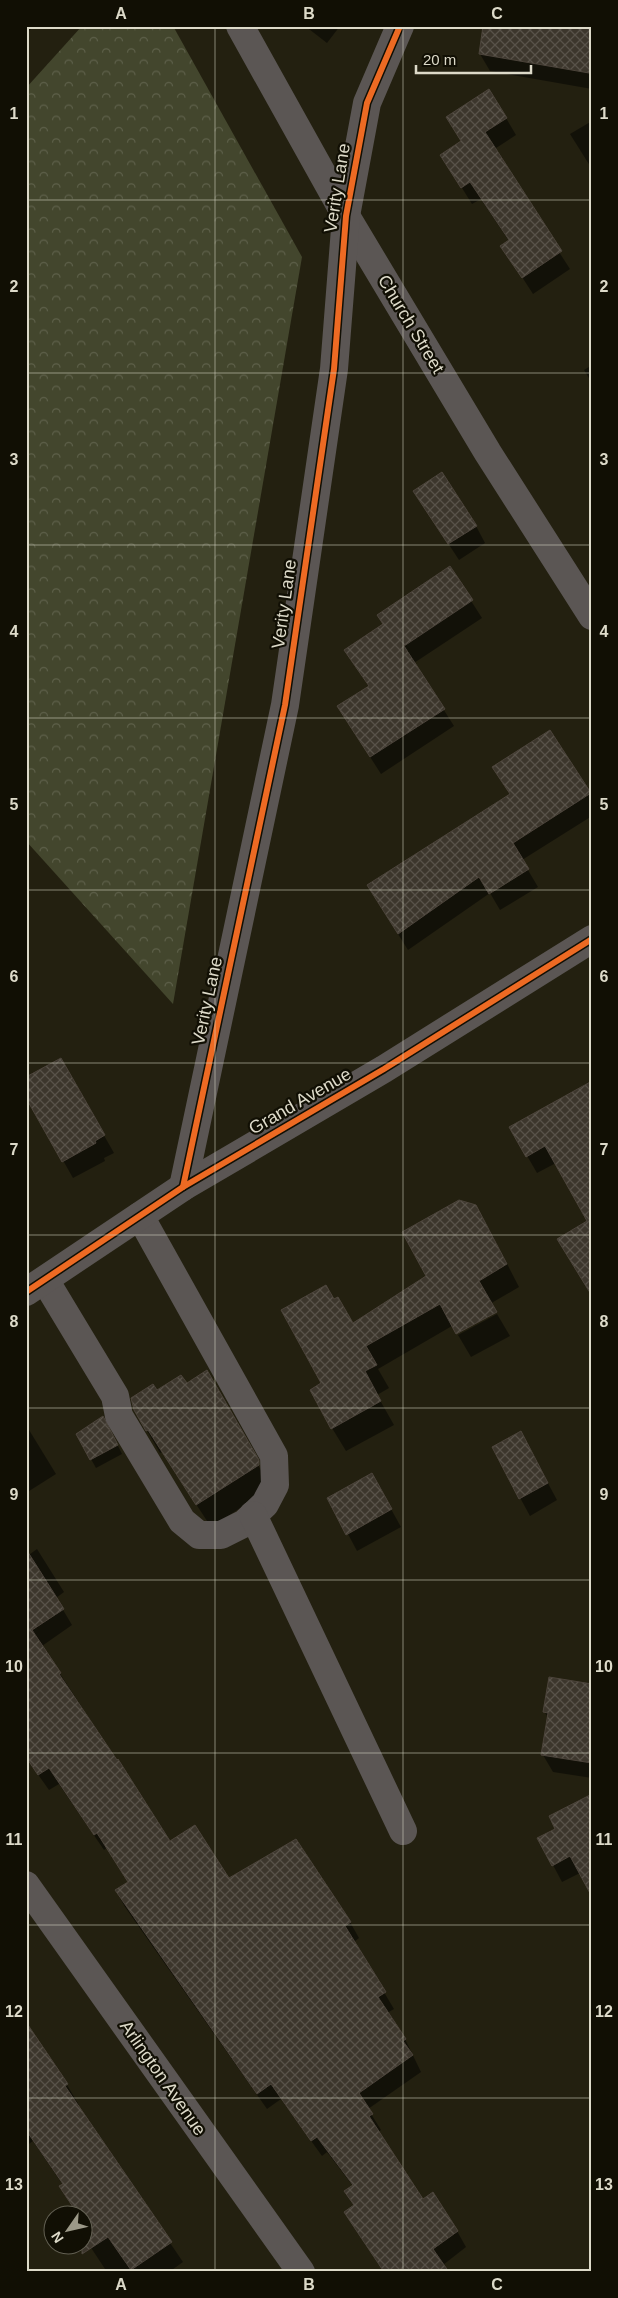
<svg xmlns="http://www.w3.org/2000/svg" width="618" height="2298" font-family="Arial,sans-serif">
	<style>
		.park { fill: url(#park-crowns) }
		.shadow { fill: #0007 }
		.building { fill: url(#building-cross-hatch); stroke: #4c443b }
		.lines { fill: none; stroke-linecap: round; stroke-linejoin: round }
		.minor { stroke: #5b5654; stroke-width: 28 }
		.cycleway-casing { stroke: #110f04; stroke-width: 9 }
		.cycleway { stroke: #ed6a23; stroke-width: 6 }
		.grid { fill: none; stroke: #dddac9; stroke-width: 1; stroke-opacity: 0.55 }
		.labels { text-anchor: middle; stroke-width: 4.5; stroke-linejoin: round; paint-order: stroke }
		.street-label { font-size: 18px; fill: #dddac9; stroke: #110f04 }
		.neatline { fill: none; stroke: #dddac9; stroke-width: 2 }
		.grid-label { font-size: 16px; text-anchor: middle; font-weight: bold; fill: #dddac9 }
	</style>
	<defs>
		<pattern id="park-crowns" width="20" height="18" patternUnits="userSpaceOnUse" patternTransform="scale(1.25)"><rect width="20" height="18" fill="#43462d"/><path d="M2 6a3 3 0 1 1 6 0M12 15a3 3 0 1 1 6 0" fill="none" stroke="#5e604a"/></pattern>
		<pattern id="building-cross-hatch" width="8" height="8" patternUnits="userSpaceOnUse" patternTransform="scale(1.25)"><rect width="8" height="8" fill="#3c362c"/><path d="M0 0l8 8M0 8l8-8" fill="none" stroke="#585249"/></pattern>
	</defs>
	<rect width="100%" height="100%" fill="#232010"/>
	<path class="park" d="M82,26h91l129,231 -129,747 -147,-163v-753z"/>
	<g class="shadow">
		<path d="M26,26h8l-8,8z"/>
		<path d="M305,26h35l-13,17z"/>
		<path d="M592,26v63l-102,-18 -10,-17z"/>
		<path d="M506,118l10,17 -23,15 77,119 -37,25 -31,-48 7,-5 -28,-42 -9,5 -20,-32 10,-30z"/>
		<path d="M592,121v48l-22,-35z"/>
		<path d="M592,365v18l-8,-13z"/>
		<path d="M425,508l51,18 9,17 -26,17z"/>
		<path d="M450,568l32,50 -68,45 40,63 -73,48 -32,-50 20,-37 -23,-37 38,-25z"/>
		<path d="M550,731l42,66v19l-70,44 16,27 -38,23 -10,-17 -82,57 -40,-64 142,-91 -6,-11z"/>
		<path d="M61,1060l53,93 -10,5 1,3 -32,17 -47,-83z"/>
		<path d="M591,1083l-35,80 -19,10 -26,-45z"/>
		<path d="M489,1229l30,58 -141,82 11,19 -12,7 17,30 -48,26 -14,-23 -9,-44 11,-83 19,23 75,-47z"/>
		<path d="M497,1314l13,22 -39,21 -13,-22z"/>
		<path d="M206,1372l65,116 -60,39 -49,-75 -2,1 -25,-43 22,-18 29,-7z"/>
		<path d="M26,1425l30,49 -30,19z"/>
		<path d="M108,1426l14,28 -26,14 -19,-34z"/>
		<path d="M493,1448l37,2 27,50 -27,16z"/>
		<path d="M381,1491l20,36 -44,24 -9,-17z"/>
		<path d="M37,1549l27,43 -8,6 16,27 -30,21 128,197 59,36 121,43 9,16 -5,4 40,67 -7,4 18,26 16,33 -53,37 13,21 -3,2 45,68 34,31 9,16 -23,18h-64l-33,-52 9,-6 -9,-16 7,-5 -26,-34 -5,4 -41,-57 -14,10 -142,-202 -9,-16 13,-9 -22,-34 -3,2 -45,-66 -10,6 -17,-24 -6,-209z"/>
		<path d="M592,1685v93l-39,-6 -10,-17 6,-36 -5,-8z"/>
		<path d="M557,1829l23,44 -18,9 -9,-17z"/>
		<path d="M41,2045l26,40 12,20 -2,1 106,156 -14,10h-62l-25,-38v-18h-3l-6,-10 -12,-19 2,-2 -30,-44 -7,5v-90z"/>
	</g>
	<g class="building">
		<path d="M483,26h109v29l-3,18 -110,-19z"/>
		<path d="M489,89l18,29 -22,14 77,119 -40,27 -22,-32 9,-6 -39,-58 -9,6 -21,-33 21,-14 -15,-24z"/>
		<path d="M442,472l35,54 -29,18 -35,-53z"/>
		<path d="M450,566l23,34 -69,46 41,63 -75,48 -33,-51 32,-20 -25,-36 39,-26 -6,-9z"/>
		<path d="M550,730l41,63 -78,50 16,26 -40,25 -10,-17 -81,57 -31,-49 143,-91 -18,-27z"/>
		<path d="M61,1058l44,77 -10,6 1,2 -34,19 -36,-64v-21z"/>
		<path d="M592,1081v215l-35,-57 30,-18 -42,-75 -19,11 -17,-30z"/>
		<path d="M459,1200l17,5 31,59 -28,17 18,31 -41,22 -16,-30 -74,42 11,19 -12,6 16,30 -50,28 -21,-39 11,-7 -40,-73 45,-25 8,14 4,-2 15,26 73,-47 -24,-44z"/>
		<path d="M207,1370l52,90v5l-63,40 -48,-75 -2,1 -12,-21 -3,-12 22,-14 4,6 24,-15 6,8z"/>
		<path d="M103,1416l15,29 -28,15 -14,-26z"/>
		<path d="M521,1431l27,52 -29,16 -27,-52z"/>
		<path d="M372,1473l20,36 -46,26 -19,-37z"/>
		<path d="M26,1549l38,60 -32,21 29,43 -2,1 58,86 1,-1 52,82 25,-16 34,53 67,-39 55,83 -6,4 41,66 -8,5 28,42 -3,2 10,14 -54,38 14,21 -4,2 54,83 10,-7 25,39 -25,18 16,23h-65l-40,-60 10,-7 -10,-14 9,-6 -36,-48 -6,4 -40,-57 -14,10 -142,-204 13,-8 -31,-49 -3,2 -45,-67 -11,7 -12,-18z"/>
		<path d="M549,1677l43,7v79l-51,-8 7,-42 -5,-1z"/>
		<path d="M592,1794v103l-22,-41 -18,10 -15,-28 18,-9 -6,-13z"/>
		<path d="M26,2022l42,62 -3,2 107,156 -41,28 -23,-33 -26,17v-38h-3l-20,-30 4,-2 -37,-54z"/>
	</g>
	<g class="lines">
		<g class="minor">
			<path d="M240,26l106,190 142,237 104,163"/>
			<path d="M183,1187l102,-482 49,-336 12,-153 21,-113 33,-77"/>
			<path d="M45,1280l70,116 4,20 63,105 17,14h22l24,-12 20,-19 10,-19 -1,-29 -134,-240"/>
			<path d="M26,1292l157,-105 201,-118 208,-130"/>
			<path d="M253,1515l150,316"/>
			<path d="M26,1885l275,387"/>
		</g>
		<defs>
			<g id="cycleway">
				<path d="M183,1187l102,-482 49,-336 12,-153 21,-113 33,-77"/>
				<path d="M26,1292l157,-105 201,-118 208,-130"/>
			</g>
		</defs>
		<use href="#cycleway" class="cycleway-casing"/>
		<use href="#cycleway" class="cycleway"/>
	</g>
	<path class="grid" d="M215,26v2246M403,26v2246M26,200h566M26,373h566M26,545h566M26,718h566M26,890h566M26,1063h566M26,1235h566M26,1408h566M26,1580h566M26,1753h566M26,1925h566M26,2098h566"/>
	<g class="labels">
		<g class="street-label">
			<text transform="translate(337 188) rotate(-81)" y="6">Verity Lane</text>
			<text transform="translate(411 324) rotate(59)" y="6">Church Street</text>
			<text transform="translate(284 604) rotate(-82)" y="6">Verity Lane</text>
			<text transform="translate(207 1001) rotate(-78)" y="6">Verity Lane</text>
			<text transform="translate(300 1101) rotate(-30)" y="6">Grand Avenue</text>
			<text transform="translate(163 2078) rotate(55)" y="6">Arlington Avenue</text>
		</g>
	</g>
	<rect width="618" height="2298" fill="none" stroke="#110f04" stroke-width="55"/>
	<g transform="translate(68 2230) rotate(236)"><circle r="24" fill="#110f04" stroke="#636053"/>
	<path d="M0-4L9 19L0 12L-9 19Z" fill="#9c9988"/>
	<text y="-8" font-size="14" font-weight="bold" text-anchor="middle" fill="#dddac9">N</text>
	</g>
	<path d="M416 65v8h115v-8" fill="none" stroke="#dddac9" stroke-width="2.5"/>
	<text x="423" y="65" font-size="15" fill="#dddac9" stroke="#110f04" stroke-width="4" paint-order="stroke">20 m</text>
	<rect x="28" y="28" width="562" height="2242" class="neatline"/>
	<g class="grid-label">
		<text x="121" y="19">A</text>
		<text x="309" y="19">B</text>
		<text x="497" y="19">C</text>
		<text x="14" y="119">1</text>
		<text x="604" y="119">1</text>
		<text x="14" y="292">2</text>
		<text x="604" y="292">2</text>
		<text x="14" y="465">3</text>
		<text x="604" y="465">3</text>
		<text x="14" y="637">4</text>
		<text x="604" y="637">4</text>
		<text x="14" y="810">5</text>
		<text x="604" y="810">5</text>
		<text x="14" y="982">6</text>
		<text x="604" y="982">6</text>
		<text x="14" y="1155">7</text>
		<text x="604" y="1155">7</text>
		<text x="14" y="1327">8</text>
		<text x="604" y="1327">8</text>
		<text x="14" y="1500">9</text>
		<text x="604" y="1500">9</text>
		<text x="14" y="1672">10</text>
		<text x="604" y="1672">10</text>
		<text x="14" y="1845">11</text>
		<text x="604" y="1845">11</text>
		<text x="14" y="2017">12</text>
		<text x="604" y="2017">12</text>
		<text x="14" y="2190">13</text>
		<text x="604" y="2190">13</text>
		<text x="121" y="2290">A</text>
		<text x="309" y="2290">B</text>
		<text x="497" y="2290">C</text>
	</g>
</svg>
